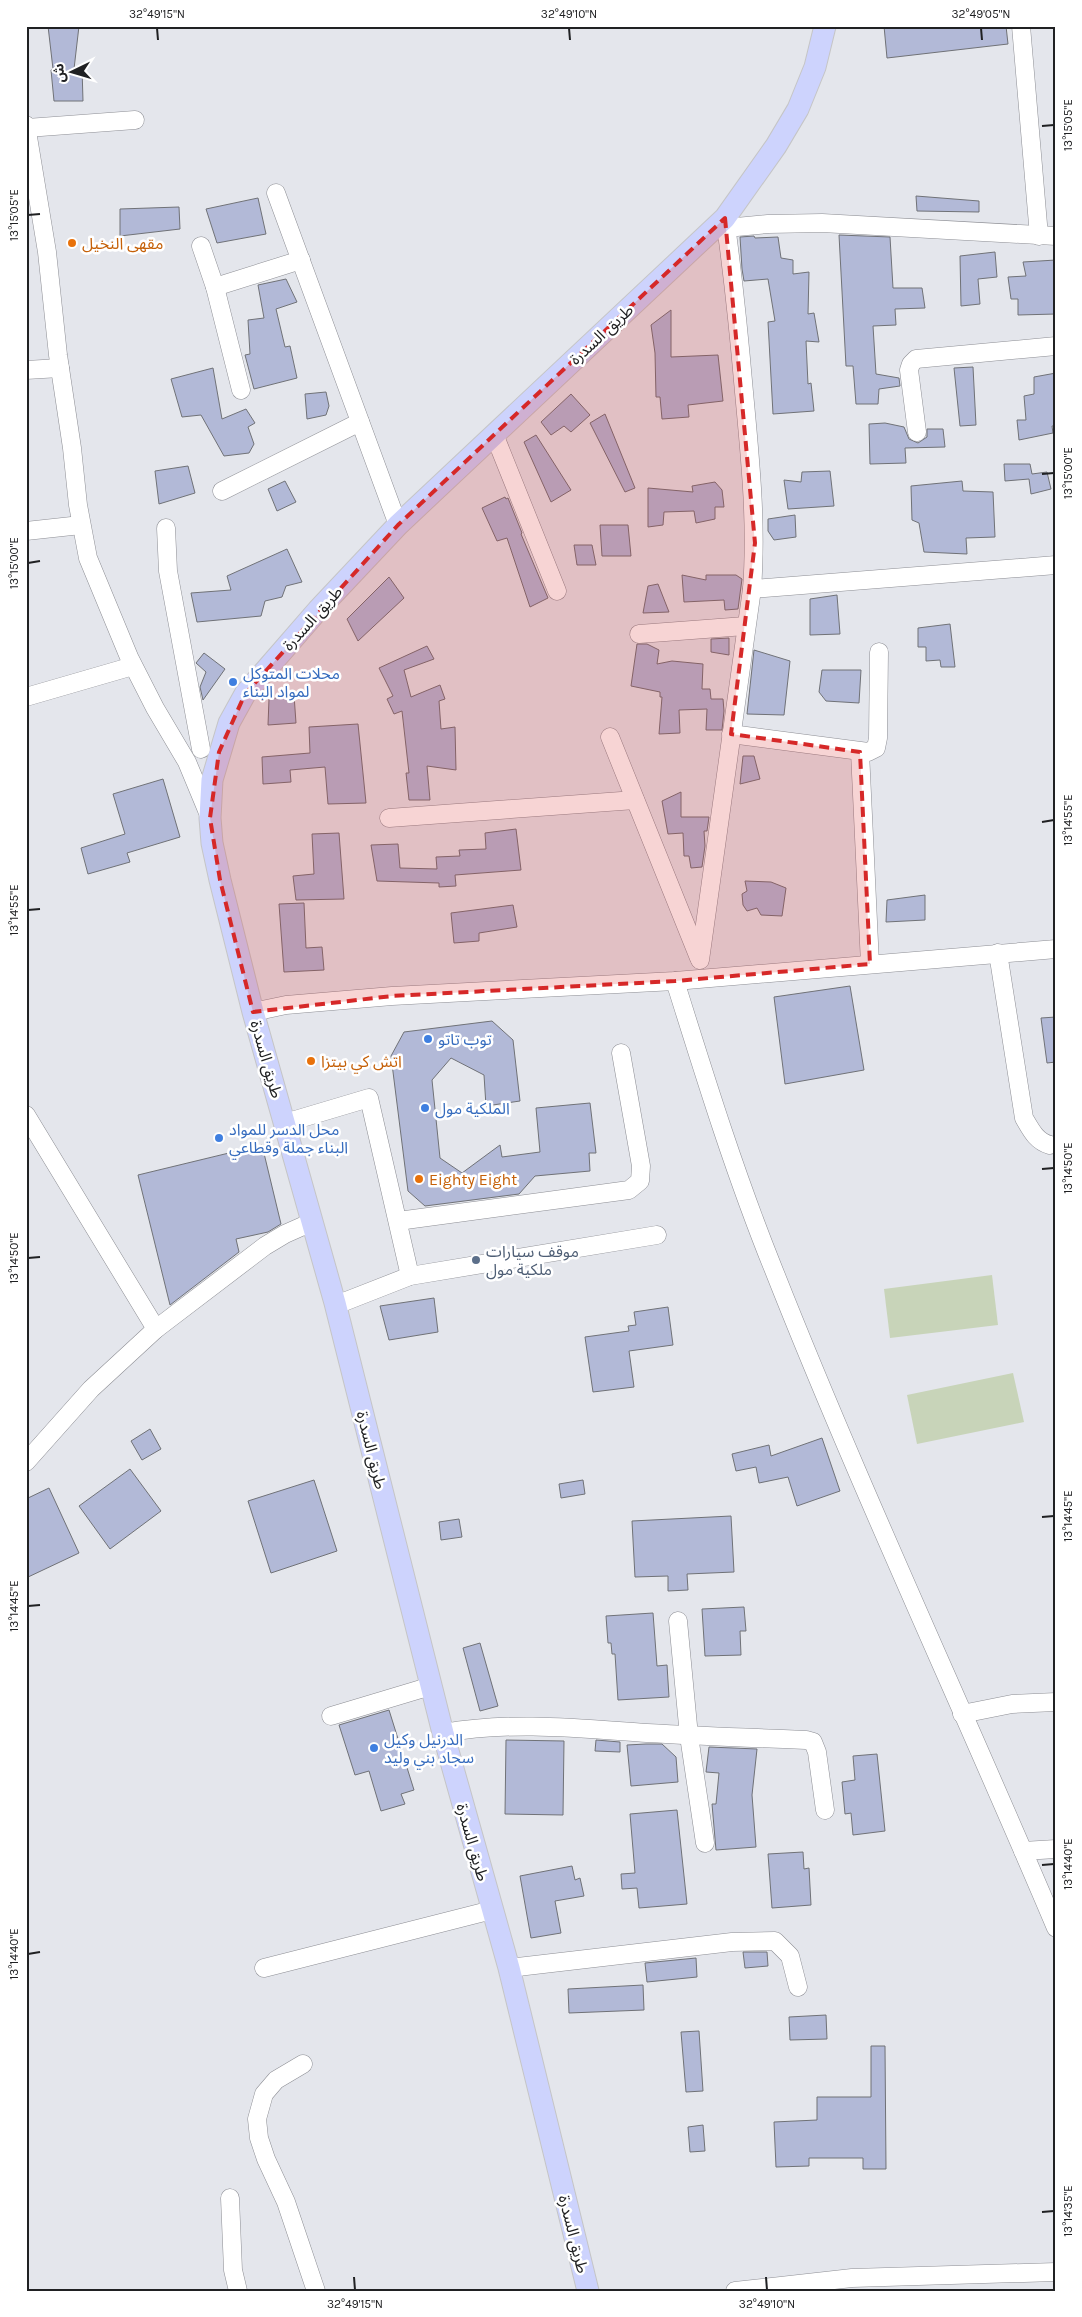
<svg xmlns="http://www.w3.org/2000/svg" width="1082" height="2317" font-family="Karla,'Noto Sans Arabic',sans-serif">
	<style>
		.green { fill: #c8d4b9 }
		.building { fill: #b2b9d7; stroke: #707277 }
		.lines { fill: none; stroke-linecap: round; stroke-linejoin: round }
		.minor-casing { stroke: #8d8e94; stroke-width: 19 }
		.major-casing { stroke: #c5c5c6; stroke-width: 23 }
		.minor { stroke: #fff; stroke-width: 18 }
		.major { stroke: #cdd3fd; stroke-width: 21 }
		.marked { fill: #d62828; fill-opacity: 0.2; stroke: #d62828; stroke-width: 4; stroke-dasharray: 10 6; stroke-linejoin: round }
		.ticks { fill: none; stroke: #202123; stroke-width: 2 }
		.food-dot { fill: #e8710a; stroke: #fff; stroke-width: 2 }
		.shop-dot { fill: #3f7fe0; stroke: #fff; stroke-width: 2 }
		.service-dot { fill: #5c6f8a; stroke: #fff; stroke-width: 2 }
		.labels { text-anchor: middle; stroke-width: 5; stroke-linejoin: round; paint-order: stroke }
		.food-label { font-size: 16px; fill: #c56008; stroke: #fff; text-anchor: start }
		.street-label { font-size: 16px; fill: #202123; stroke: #fff }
		.shop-label { font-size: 16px; fill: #366cbe; stroke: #fff; text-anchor: start }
		.service-label { font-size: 16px; fill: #4e5e75; stroke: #fff; text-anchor: start }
		.neatline { fill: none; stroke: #202123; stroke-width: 2 }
		.ticks-label { font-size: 12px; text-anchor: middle; fill: #202123 }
	</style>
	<rect width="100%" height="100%" fill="#e4e6ec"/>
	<g class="green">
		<path d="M992,1275l6,50 -108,13 -6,-49z"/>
		<path d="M1013,1373l11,49 -107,22 -10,-49z"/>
	</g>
	<g class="building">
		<path d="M48,26h31l-5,43 8,-1 1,33h-29l-3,-31 2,-1z"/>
		<path d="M884,26h122l2,18 -121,14z"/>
		<path d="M916,196l63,5v11l-62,-1z"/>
		<path d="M258,198l8,36 -49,9 -11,-34z"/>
		<path d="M179,207l1,22 -60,7v-27z"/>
		<path d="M839,235l51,2 3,51h29l3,20 -30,1 1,16 -23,1 3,48 23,4 1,8 -21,3 -1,15h-22l-3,-38h-7z"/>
		<path d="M754,236l1,2 23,-1 3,21 12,2v14l16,-2 -1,42 6,-1 5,29 -13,-1 2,43 3,-1 3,28 -41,3 -5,-92 7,-1 -7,-42 -24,2 -2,-12 -2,-32z"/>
		<path d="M995,252l2,25 -19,2 2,25 -19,2 -1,-50z"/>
		<path d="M1056,260v54l-38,1v-16h-7l-3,-22 18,-1 -3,-14z"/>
		<path d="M286,279l11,23 -21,7 9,38 5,-1 7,32 -43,11 -9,-34 5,-1 -2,-34 16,-2 -6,-33z"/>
		<path d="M671,310v47l47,-2 5,46 -35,4 1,12 -27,2 -2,-22h-4l-1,-44 -4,-28z"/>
		<path d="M973,367l3,58 -16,1 -6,-58z"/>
		<path d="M213,368l9,51 24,-10 9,14 -7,4 6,17 -5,9 -25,3 -23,-41 -19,2 -11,-38z"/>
		<path d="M1056,373v53h-4l1,7 -34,7 -2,-20h9l-2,-24 10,-2v-17z"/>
		<path d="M326,392l3,14 -3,9 -19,4 -2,-25z"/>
		<path d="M571,394l19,21 -19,17 -7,-6 -13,9 -10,-13z"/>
		<path d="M605,414l30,74 -10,4 -35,-69z"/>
		<path d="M885,423l19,4 5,12 9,4 9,-6v-8h16l2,18 -40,1 1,15 -36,1 -1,-40z"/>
		<path d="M536,435l35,55 -20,12 -27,-60z"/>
		<path d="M1004,464h26l2,10 15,-2 4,17 -20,5 -2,-15 -24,2z"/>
		<path d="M188,466l7,27 -36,11 -4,-33z"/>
		<path d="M830,471l4,35 -46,3 -4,-29 17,2 1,-10z"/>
		<path d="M285,481l11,21 -19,9 -9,-22z"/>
		<path d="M962,481l1,10 30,1 2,45 -29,1 1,16 -43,-2 -5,-29 -7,-3 -1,-34z"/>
		<path d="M715,482l7,8 2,17h-9v12l-19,4 -2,-12 -30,1 -1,13 -15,2v-39l45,4 -1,-6z"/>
		<path d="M505,497l1,2 2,-1 14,35 -1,1 27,64 -18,9 -23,-69 -10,3 -15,-33z"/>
		<path d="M795,515l1,22 -22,3 -6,-9v-12z"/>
		<path d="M600,525h28l3,31h-29z"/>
		<path d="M574,545h18l4,20h-19z"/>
		<path d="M287,549l15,33 -16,4 -4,11 -17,4 -4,15 -64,6 -6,-29 40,-3 -4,-14z"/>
		<path d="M682,575l24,5v-5h30l6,4 -4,30 -13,1 -1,-10 -40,2z"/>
		<path d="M389,577l15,21 -46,43 -11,-22z"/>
		<path d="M658,584l11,28 -26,1 5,-27z"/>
		<path d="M837,595l3,39 -30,1v-36z"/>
		<path d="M950,624l5,43h-14l-1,-7 -14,1v-14h-8v-19z"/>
		<path d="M729,638v17l-18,-3v-13z"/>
		<path d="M637,644h10l12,6 -2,14 15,-3 31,3 -1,25h8l1,10h12l1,12 -2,19h-16l1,-21 -28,1 1,23 -21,1 3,-37h-2v-5l-29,-6z"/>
		<path d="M427,646l7,13 -30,11 7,27 29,-12 5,14 -6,2 2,28 14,-2 1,43 -29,-4 3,34h-21l-3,-27h3l-7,-62 -8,3 -7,-15 6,-3 -14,-28z"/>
		<path d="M754,650l36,11 -6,54 -37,-1z"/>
		<path d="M204,653l21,16 -22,31 -3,-13 6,-15 -10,-9z"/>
		<path d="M822,670h39l-2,33 -33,-2 -7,-9z"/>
		<path d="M294,695l2,28 -28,2 1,-26z"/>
		<path d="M358,724l8,79 -38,1 -3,-37 -35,3 1,12 -28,2 -1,-27 48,-4 -1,-26z"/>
		<path d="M743,756h11l6,23 -20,5z"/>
		<path d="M163,779l17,58 -53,16 3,9 -42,12 -7,-26 44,-14 -12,-40z"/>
		<path d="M681,792v25h28l-2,14h-3l1,15 -3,21 -11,1 -2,-12h-5l-1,-23 -15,1 -6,-33z"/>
		<path d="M516,829l5,41 -66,5 1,11 -17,1v-4l-62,-2 -6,-36 27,-1 2,24 37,1 -1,-12 24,-1 -1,-6 27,-1 -1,-16z"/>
		<path d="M339,833l5,66 -48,1 -3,-24 21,-2 -2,-40z"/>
		<path d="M745,881l26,1 15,6 -4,28 -21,-1 -4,-7 -10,3 -4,-6 -1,-11 5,-3z"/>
		<path d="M925,895v25l-39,2 1,-22z"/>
		<path d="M304,903l2,45 16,-1 2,23 -40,2 -5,-68z"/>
		<path d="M513,905l4,22 -38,6v8l-25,2 -3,-30z"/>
		<path d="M850,986l14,84 -79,14 -11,-87z"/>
		<path d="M1056,1017v45l-9,1 -6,-45z"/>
		<path d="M492,1021l21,19 7,61 -34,5 -2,-31 -33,-17 -19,22 8,78 22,15 38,-28 2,12 38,-5 -4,-44 54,-5 6,50h-7l1,18 -55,5 -16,18 -94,12 -17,-15 -17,-135 13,-24z"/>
		<path d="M262,1145l19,79 -13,8 -32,7 3,13 -69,53 -32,-130z"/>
		<path d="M434,1298l4,34 -49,8 -9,-34z"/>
		<path d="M668,1307l5,38 -44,6 5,36 -41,5 -8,-55 44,-6 -1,-5 8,-1 -2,-13z"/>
		<path d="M150,1429l11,20 -19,11 -11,-19z"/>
		<path d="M822,1438l18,53 -43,15 -9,-29 -29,6 -3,-16 -20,4 -4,-17 37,-9 2,11z"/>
		<path d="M130,1469l31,42 -51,38 -31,-43z"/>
		<path d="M314,1480l23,71 -66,22 -23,-72z"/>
		<path d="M583,1480l2,14 -24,4 -2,-14z"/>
		<path d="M49,1488l30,65 -53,25v-79z"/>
		<path d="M731,1516l3,56 -47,2 1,16 -20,1v-15l-33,1 -3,-56z"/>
		<path d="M459,1519l3,18 -21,3 -2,-18z"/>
		<path d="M744,1607l2,24h-6l1,24 -36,1 -3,-47z"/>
		<path d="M653,1613l4,53 10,-1 2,32 -51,3 -3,-46h-3l-1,-11h-3l-2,-27z"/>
		<path d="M480,1643l18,63 -18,5 -17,-63z"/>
		<path d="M389,1710l25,80 -13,4 4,10 -24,7 -12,-40 -14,4 -16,-50z"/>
		<path d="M506,1740l58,1 -1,74 -58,-1z"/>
		<path d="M596,1740l24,2v10l-25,-1z"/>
		<path d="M646,1744h16l14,13 2,25 -47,4 -4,-41z"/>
		<path d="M709,1747l48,2 -5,46 4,52 -40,3 -4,-46h4l3,-31 -13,-1z"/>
		<path d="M877,1754l8,77 -32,4 -2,-22 -6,1 -3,-32 13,-2 -2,-24z"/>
		<path d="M677,1810l10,94 -48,4 -2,-20 -15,1 -1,-15 14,-1 -5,-59z"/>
		<path d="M803,1852l1,17 5,-1 2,37 -39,3 -4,-54z"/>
		<path d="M572,1866l3,14 5,-2 4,18 -29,5 6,32 -30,5 -11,-62z"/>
		<path d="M743,1952h24l1,14 -23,2z"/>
		<path d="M696,1958l1,19 -50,5 -2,-19z"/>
		<path d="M643,1985l1,25 -75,3 -1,-24z"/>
		<path d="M826,2015l1,24 -37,1 -1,-23z"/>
		<path d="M699,2031l4,60 -17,1 -5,-60z"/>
		<path d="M871,2046h14l1,123h-23v-11h-54v8l-33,1 -2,-45 43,-2v-23h54z"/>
		<path d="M703,2125l2,26 -15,1 -2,-25z"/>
	</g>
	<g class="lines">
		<defs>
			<g id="minor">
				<path d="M1021,26l18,210"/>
				<path d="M26,125l21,127 11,103 14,93 6,57 10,53 41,99 26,51 32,54 22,53"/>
				<path d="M27,128l108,-8"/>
				<path d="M276,193l122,332"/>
				<path d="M726,228l42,-4 54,-1 234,13"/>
				<path d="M201,246l14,41 26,103"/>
				<path d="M215,287l86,-27"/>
				<path d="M26,370l34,-2"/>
				<path d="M917,432l-8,-62 2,-6 5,-5 140,-13"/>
				<path d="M494,434l63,157"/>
				<path d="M222,491l138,-69"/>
				<path d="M166,528l2,43 33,178"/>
				<path d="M26,531l55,-6"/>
				<path d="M752,589l304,-24"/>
				<path d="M639,634l106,-8"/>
				<path d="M26,697l107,-31"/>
				<path d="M731,734l137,18 8,-4 2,-10 1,-86"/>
				<path d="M610,737l89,221"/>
				<path d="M860,752l10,212"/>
				<path d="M389,818l246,-18"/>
				<path d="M998,953l26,165c7,12 12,23 26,27"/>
				<path d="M700,960l52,-371c5,-66 -2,-132 -8,-197 -5,-58 -11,-116 -19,-174"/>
				<path d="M675,981c30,96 60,193 98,287 88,223 190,440 283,660"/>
				<path d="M253,1012l33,-7 106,-9 283,-15 381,-32"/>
				<path d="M26,1115l130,214"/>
				<path d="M285,1123l84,-25 41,178"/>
				<path d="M398,1221l231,-31 11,-9 1,-15 -20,-113"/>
				<path d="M336,1305l74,-29 247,-41"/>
				<path d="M26,1462l65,-73 65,-60 109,-83 20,-12 27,-12"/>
				<path d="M678,1621l11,115 16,107"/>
				<path d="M962,1714l50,-10 44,-2"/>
				<path d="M331,1716l100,-30"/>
				<path d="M443,1733c70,-12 133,-5 204,0 53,3 106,5 159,7l7,2 4,10 8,58"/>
				<path d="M1023,1851l33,-2"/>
				<path d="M264,1968l228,-58"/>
				<path d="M509,1968l223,-26 43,-1 15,15 8,31"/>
				<path d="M303,2064l-27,16 -12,14 -7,25 2,19 7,21 20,43 30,89"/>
				<path d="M230,2198l3,72 5,21"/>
				<path d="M735,2291l117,-13 204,-6"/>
			</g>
			<path id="major" d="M588,2291l-79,-323 -66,-235 -108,-430 -82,-291 -33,-132 -8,-37 -2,-25 2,-38 17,-57 16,-29 73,-84 80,-85 327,-307 51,-72 22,-37 17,-42 10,-41"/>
		</defs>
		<use href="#minor" class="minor-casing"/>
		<use href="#major" class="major-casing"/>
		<use href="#minor" class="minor"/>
		<use href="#major" class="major"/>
	</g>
	<path class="marked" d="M725,218l30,325 -24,191 129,18 10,212 -195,17 -283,15 -139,16 -33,-132 -10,-62 9,-66 26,-58 153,-169z"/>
	<path class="ticks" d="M157,28l1,12M569,28l1,12M981,28l1,12M1042,126l12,-1M28,215l12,-1M1042,474l12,-1M28,563l12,-2M1042,822l12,-2M28,910l12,-1M1042,1169l12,-1M28,1258l12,-1M1042,1517l12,-1M28,1606l12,-1M1042,1865l12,-1M28,1954l12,-2M1042,2212l12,-1M354,2277l1,13M766,2277l1,13"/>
	<g class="food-dot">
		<circle cx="72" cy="243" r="5"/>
		<circle cx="311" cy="1061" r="5"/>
		<circle cx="419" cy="1179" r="5"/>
	</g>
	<g class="shop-dot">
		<circle cx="233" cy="682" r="5"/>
		<circle cx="428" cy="1039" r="5"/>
		<circle cx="425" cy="1108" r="5"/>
		<circle cx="219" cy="1138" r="5"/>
		<circle cx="374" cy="1748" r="5"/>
	</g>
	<circle class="service-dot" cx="476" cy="1260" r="5"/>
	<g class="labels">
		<g class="food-label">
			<text x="82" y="249">مقهى النخيل</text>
			<text x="321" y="1067">اتش كي بيتزا</text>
			<text x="429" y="1185">Eighty Eight</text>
		</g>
		<g class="street-label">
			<text transform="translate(601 334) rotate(-43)" y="6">طريق السدرة</text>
			<text transform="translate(312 618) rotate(-48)" y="6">طريق السدرة</text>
			<text transform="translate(267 1059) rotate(74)" y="6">طريق السدرة</text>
			<text transform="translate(372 1450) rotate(76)" y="6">طريق السدرة</text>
			<text transform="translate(473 1842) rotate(74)" y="6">طريق السدرة</text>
			<text transform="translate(574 2234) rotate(76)" y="6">طريق السدرة</text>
		</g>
		<g class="shop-label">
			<text x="243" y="679">محلات المتوكل<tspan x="243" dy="18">لمواد البناء</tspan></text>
			<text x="438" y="1045">توب تاتو</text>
			<text x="435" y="1114">الملكية مول</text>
			<text x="229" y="1135">محل الدسر للمواد<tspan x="229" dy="18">البناء جملة وقطاعي</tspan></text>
			<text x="384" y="1745">الدرنيل وكيل<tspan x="384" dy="18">سجاد بني وليد</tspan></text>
		</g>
		<g class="service-label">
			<text x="486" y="1257">موقف سيارات<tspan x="486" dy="18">ملكية مول</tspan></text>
		</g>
	</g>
	<rect width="1082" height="2317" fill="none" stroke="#ffffff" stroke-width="55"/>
	<g transform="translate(72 72) rotate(265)" stroke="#ffffff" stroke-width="4" paint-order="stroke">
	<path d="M0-4L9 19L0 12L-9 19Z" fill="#202123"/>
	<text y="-8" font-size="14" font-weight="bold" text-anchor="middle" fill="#202123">ش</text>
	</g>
	<rect x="28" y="28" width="1026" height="2262" class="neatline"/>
	<g class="ticks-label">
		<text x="157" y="18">32°49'15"N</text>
		<text x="569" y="18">32°49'10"N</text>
		<text x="981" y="18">32°49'05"N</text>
		<text transform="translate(1068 125) rotate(-90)" y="4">13°15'05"E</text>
		<text transform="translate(14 215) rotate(-90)" y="4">13°15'05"E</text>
		<text transform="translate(1068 473) rotate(-90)" y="4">13°15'00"E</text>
		<text transform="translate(14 563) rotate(-90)" y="4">13°15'00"E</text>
		<text transform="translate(1068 820) rotate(-90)" y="4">13°14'55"E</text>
		<text transform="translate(14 910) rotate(-90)" y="4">13°14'55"E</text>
		<text transform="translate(1068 1168) rotate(-90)" y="4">13°14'50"E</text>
		<text transform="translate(14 1258) rotate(-90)" y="4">13°14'50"E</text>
		<text transform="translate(1068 1516) rotate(-90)" y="4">13°14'45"E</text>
		<text transform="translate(14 1606) rotate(-90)" y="4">13°14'45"E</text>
		<text transform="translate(1068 1864) rotate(-90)" y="4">13°14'40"E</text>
		<text transform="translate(14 1954) rotate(-90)" y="4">13°14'40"E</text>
		<text transform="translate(1068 2211) rotate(-90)" y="4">13°14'35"E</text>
		<text x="355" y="2308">32°49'15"N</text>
		<text x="767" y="2308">32°49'10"N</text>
	</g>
</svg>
